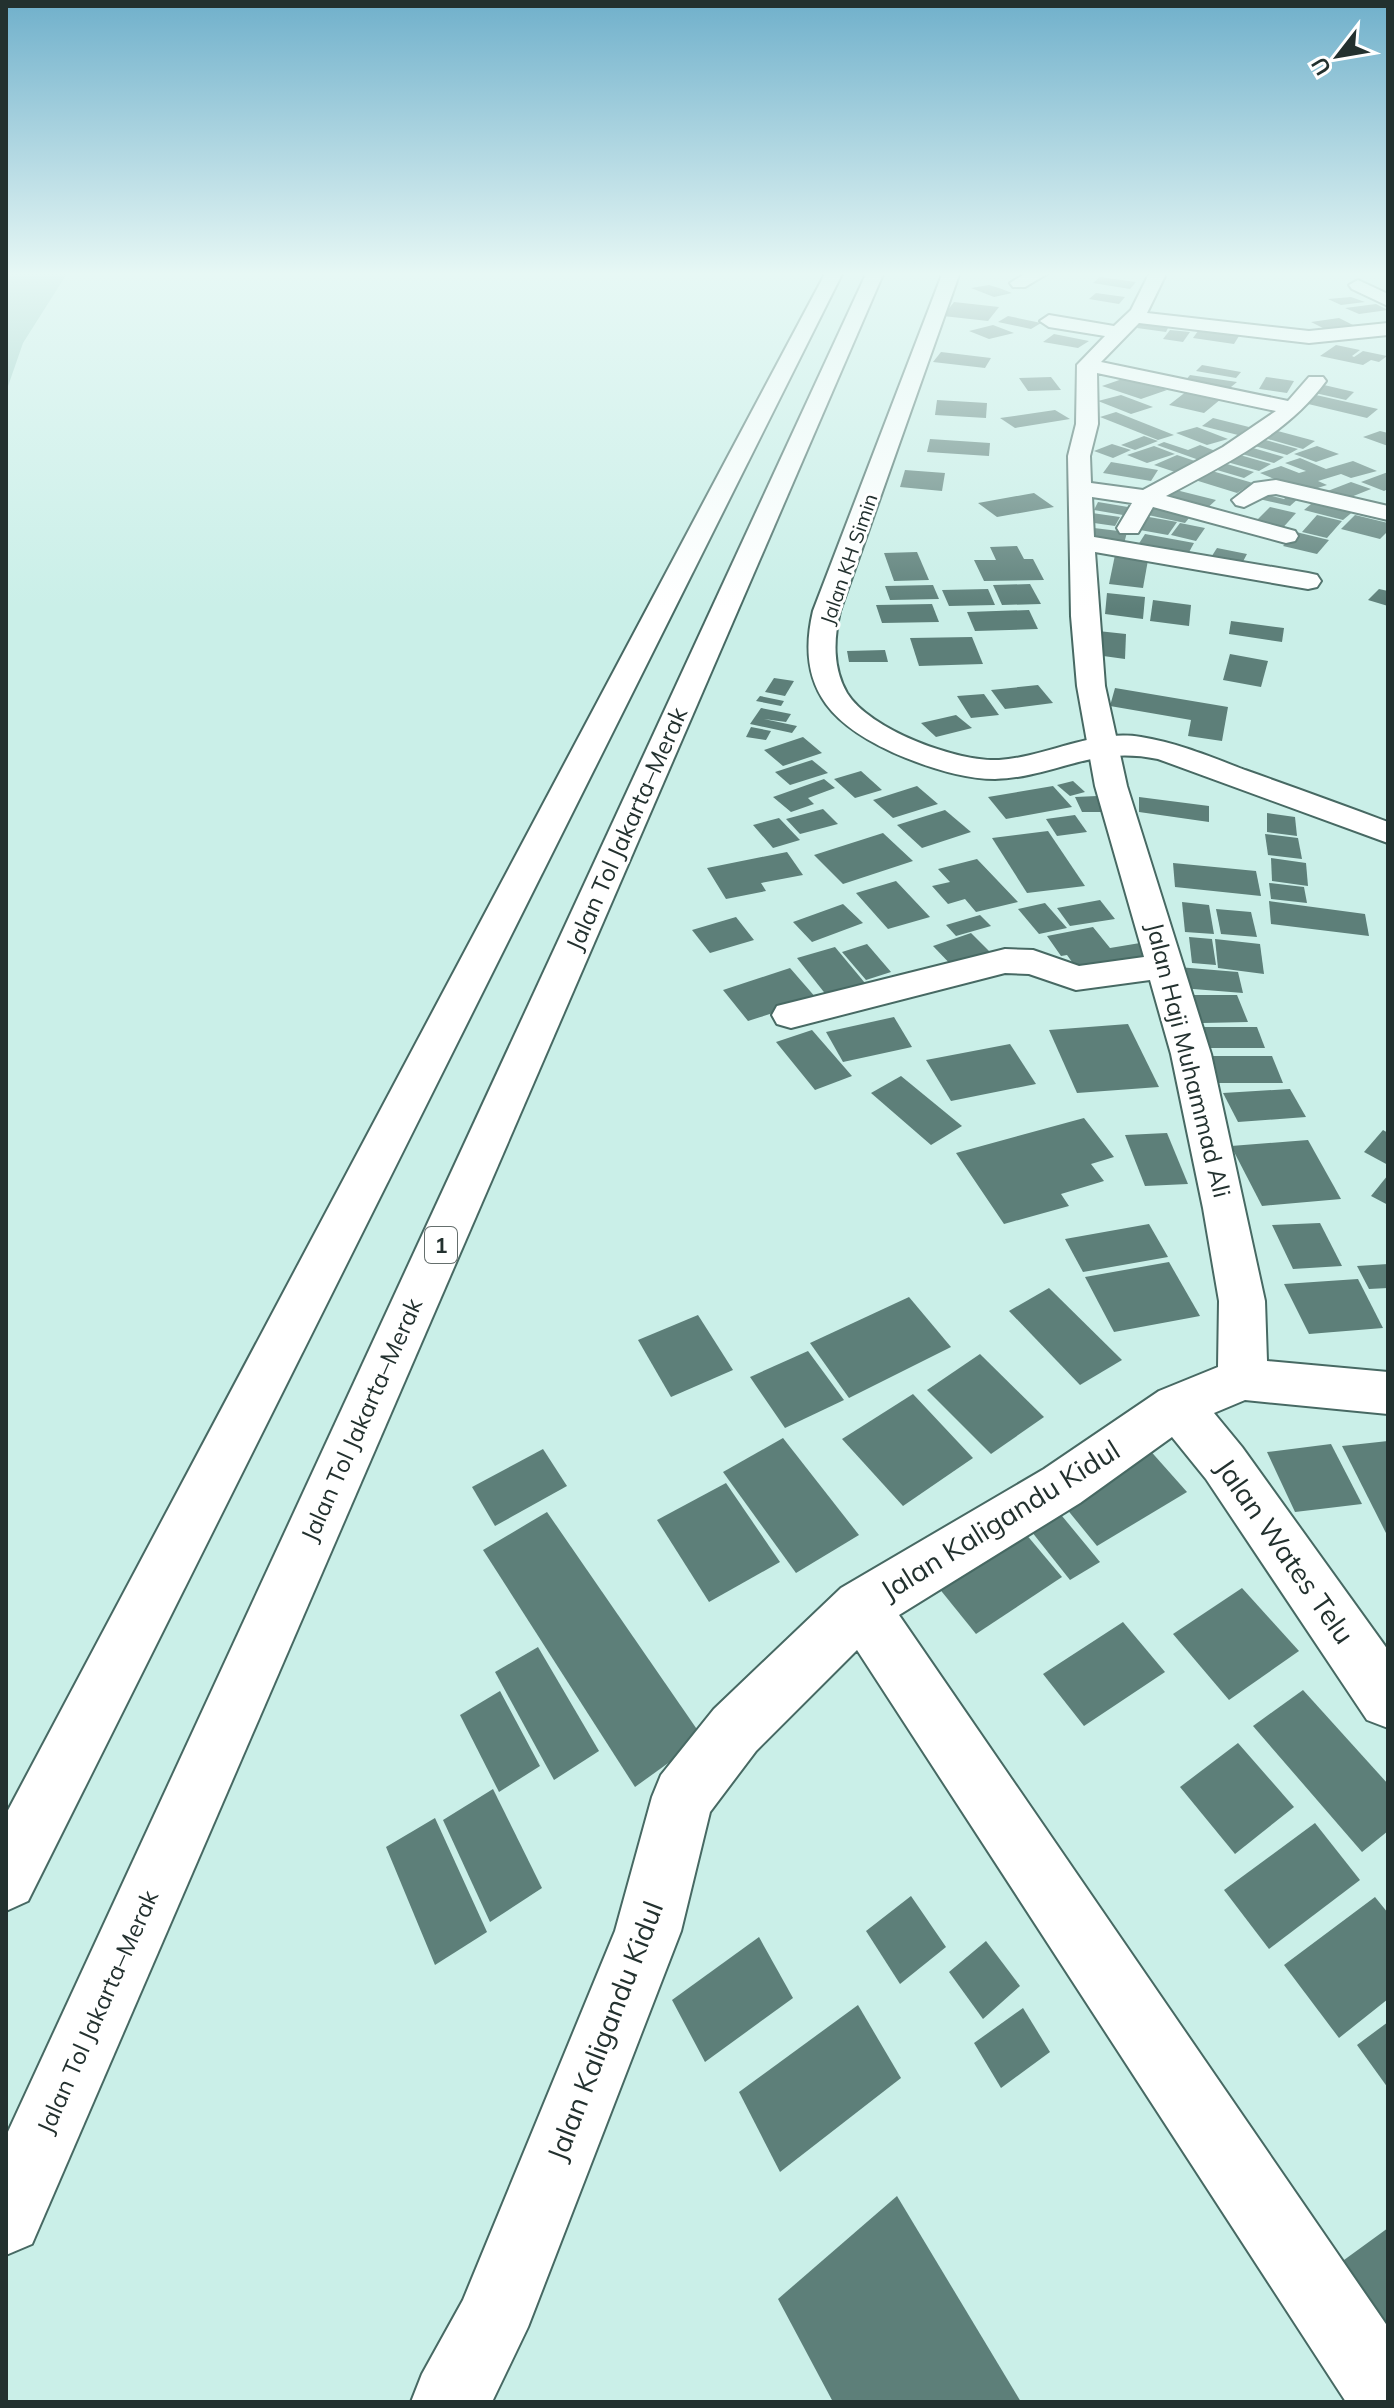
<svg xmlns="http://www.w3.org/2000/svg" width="1394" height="2408" font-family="Mulish,sans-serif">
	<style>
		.green { fill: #96cac1 }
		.building { fill: #5d7f79 }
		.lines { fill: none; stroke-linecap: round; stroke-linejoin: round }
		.street-casing { stroke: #476963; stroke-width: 4 }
		.secondary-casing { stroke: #476963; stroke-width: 4 }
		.highway-casing { stroke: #476963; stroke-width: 4 }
		.street { fill: #fff; fill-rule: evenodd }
		.secondary { fill: #fff; fill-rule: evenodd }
		.highway { fill: #fff; fill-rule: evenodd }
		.labels { text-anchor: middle; stroke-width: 6; stroke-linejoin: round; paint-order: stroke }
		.far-street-label { font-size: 20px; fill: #23312f; stroke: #fff }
		.shield { fill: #fff; stroke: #656f6d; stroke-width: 2 }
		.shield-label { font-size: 22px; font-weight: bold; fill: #23312f }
		.street-label { font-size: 24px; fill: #23312f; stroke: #fff }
		.near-street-label { font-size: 28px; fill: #23312f; stroke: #fff }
	</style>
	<rect width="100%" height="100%" fill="#caefe8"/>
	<path class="green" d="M6,272h62l-45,71 -17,49z"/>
	<g class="building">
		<path d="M1100,277l36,5 -6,7 -37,-6z"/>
		<path d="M989,285l10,3 13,5 -18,4 -23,-9z"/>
		<path d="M1096,293l29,4 -6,7 -30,-5z"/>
		<path d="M1351,297l14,5 -24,3 -13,-6z"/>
		<path d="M954,302l45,5 -11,14 -45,-5z"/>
		<path d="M1376,304l12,6 -29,4 -14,-6z"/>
		<path d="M1008,316l33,7 -10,6 -33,-7z"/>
		<path d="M1339,318l16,8 -28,4 -16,-8z"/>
		<path d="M1142,321l28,3 -4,8 -29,-4z"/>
		<path d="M993,325l21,8 -25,6 -20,-8z"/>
		<path d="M1170,330l20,2 -7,10 -20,-3z"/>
		<path d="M1198,331l41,5 -5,8 -41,-6z"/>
		<path d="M1054,334l35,7 -11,7 -35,-6z"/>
		<path d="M1336,345l24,5 -8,6 2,1 9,-6 24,5 -8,6 -8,-2 -8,5 -43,-9z"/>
		<path d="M941,352l50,6 -6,10 -52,-6z"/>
		<path d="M1202,365l39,7 -5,6 -40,-7z"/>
		<path d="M1190,375l47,7 -12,10 -40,-11z"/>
		<path d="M1051,377l10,13 -33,1 -9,-13z"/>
		<path d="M1128,377l39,13 -26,9 -39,-13z"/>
		<path d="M1266,377l28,4 -7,12 -28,-4z"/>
		<path d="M1324,385l30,7 -8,8 -31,-7z"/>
		<path d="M1187,391l34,8 -17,14 -35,-8z"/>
		<path d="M1121,395l32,12 -22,7 -33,-13z"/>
		<path d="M1316,395l62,14 -11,9 -63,-15z"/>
		<path d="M937,400l50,3 -1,15 -51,-3z"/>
		<path d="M1055,410l15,9 -55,9 -15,-10z"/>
		<path d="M1116,412l58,23 -16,5 -58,-23z"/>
		<path d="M1213,418l36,9 -11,8 -36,-9z"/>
		<path d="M1197,427l31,12 -21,6 -31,-12z"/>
		<path d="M1274,430l41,11 -12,8 -42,-12z"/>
		<path d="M1380,431l8,2v13l-25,-9z"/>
		<path d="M1144,436l14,5 -23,9 -14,-5z"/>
		<path d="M930,439l60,4 -1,13 -62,-4z"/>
		<path d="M1262,439l36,10 -11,6 -36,-10z"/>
		<path d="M1164,442l24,8 12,-5 18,7 -19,8 -42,-15z"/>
		<path d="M1112,444l19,6 -18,8 -19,-7z"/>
		<path d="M1154,446l21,8 -28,9 -20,-8z"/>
		<path d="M1317,446l22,8 -23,8 -22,-8z"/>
		<path d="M1253,448l31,9 -10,6 -32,-9z"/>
		<path d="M1177,455l21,7 -23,10 -21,-7z"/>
		<path d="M1240,455l31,9 -12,7 -32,-9z"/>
		<path d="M1300,458l26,11 27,-8 24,10 -26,7 -10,-4 -23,7 9,4 -22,7 -45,-19 21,-7 18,7 7,-2 -21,-8z"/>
		<path d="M1111,462l47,8 -7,11 -48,-8z"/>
		<path d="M1227,464l27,8 -10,6 -27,-8z"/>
		<path d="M905,470l40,3 -3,18 -42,-4z"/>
		<path d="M1212,471l41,12 -16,10 -42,-13z"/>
		<path d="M1388,472v17l-4,2 -23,-9z"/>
		<path d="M1351,482l20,7 -25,10 -21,-7z"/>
		<path d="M1172,489l44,11 -12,11 -45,-11z"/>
		<path d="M1034,493l20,14 -57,10 -19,-14z"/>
		<path d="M1264,494l20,5 6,-5 10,3 -10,9 -31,-7z"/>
		<path d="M1317,499l39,10 -13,11 -39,-10z"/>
		<path d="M1098,502l30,5 -5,8 -29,-5z"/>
		<path d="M1157,504l37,8 -9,11 -37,-8z"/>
		<path d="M1270,507l26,6 -16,18 -27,-7z"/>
		<path d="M1092,513l28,4 -5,9 -28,-4z"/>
		<path d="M1317,515l25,6 -15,17 -25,-6z"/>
		<path d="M1355,515l33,8v8l-8,8 -39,-10z"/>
		<path d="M1149,517l28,5 -9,13 -28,-5z"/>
		<path d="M1180,523l25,5 -9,13 -25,-6z"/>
		<path d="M1094,528l33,4 -3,12 -33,-4z"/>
		<path d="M1296,532l33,8 -12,14 -34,-8z"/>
		<path d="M1145,534l49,9 -6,11 -50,-9z"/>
		<path d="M1017,546l7,13h9l11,21 -60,1 -10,-21h22l-6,-13z"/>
		<path d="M1217,548l30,6 -8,15 -31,-7z"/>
		<path d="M917,552l12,28 -35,1 -10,-28z"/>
		<path d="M1115,555l33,5 -5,28 -34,-4z"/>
		<path d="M1030,584l11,20 -39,1 -9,-20z"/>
		<path d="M933,585l6,14 -49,1 -5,-14z"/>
		<path d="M988,589l7,16 -46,1 -7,-16z"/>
		<path d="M1379,589l9,2v15l-20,-6z"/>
		<path d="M1107,593l38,4 -2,22 -38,-5z"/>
		<path d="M1153,600l38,5 -2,21 -39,-5z"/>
		<path d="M932,604l7,18 -57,1 -6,-18z"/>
		<path d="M1029,610l9,19 -63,2 -8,-19z"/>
		<path d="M1231,621l53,7 -2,14 -53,-8z"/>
		<path d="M1098,631l28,3 -1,25 -29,-4z"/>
		<path d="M972,637l11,27 -64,2 -9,-28z"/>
		<path d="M885,650l3,12h-39l-2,-11z"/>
		<path d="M1230,654l38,7 -7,26 -38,-7z"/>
		<path d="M774,678l20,3 -9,15 -20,-4z"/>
		<path d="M1038,685l15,18 -48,6 -14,-19z"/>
		<path d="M1115,688l113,19 -6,34 -34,-5 3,-16 -81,-14z"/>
		<path d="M984,694l15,21 -28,3 -14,-22z"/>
		<path d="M760,696l24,5 -3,5 -25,-5z"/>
		<path d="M761,708l30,6 -5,8 -22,-3 33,7 -5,7 -42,-9z"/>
		<path d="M956,715l16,13 -36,9 -15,-14z"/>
		<path d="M751,727l20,4 -5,9 -20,-3z"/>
		<path d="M803,737l19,16 -39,13 -19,-16z"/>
		<path d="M812,760l16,13 -38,12 -15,-13z"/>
		<path d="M861,771l21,19 -27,8 -21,-19z"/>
		<path d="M824,779l11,9 -27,10 6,6 -23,8 -18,-15z"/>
		<path d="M1073,781l12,11 -15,4 -13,-11z"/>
		<path d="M917,786l21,18 -45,14 -20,-18z"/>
		<path d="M1053,786l19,21 -66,12 -18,-22z"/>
		<path d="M1097,796l6,16h-21l-7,-15z"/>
		<path d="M1139,797l70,9v16l-70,-10z"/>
		<path d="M823,809l15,15 -38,10 -14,-15z"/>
		<path d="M945,810l26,22 -49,16 -25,-23z"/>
		<path d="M1267,813l28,4 2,19 -30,-4z"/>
		<path d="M1075,815l12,17 -30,4 -11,-17z"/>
		<path d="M779,818l21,22 -27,8 -20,-23z"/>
		<path d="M1048,831l37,55 -58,7 -35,-55z"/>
		<path d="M883,833l30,28 -70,23 -29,-29z"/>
		<path d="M1265,834l33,4 4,21 -34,-4z"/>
		<path d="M787,852l16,23 -42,8 5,8 -40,8 -19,-31z"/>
		<path d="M1271,858l35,5 2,23 -36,-5z"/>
		<path d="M977,859l41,43 -42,10 -11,-13 -17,5 -16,-18 18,-4 -12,-13z"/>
		<path d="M1173,863l83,8 5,25 -86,-9z"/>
		<path d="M896,881l34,36 -42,12 -32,-36z"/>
		<path d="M1269,883l35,4 3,16 -36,-4z"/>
		<path d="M1100,900l15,19 -45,7 -13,-18z"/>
		<path d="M1269,901l96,13 4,22 -98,-12z"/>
		<path d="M1182,902l27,3 5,29 -29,-2z"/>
		<path d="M1045,903l22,25 -28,6 -21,-25z"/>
		<path d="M843,904l20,19 -51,19 -19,-20z"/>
		<path d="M1216,909l35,3 6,25 -36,-3z"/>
		<path d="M980,915l11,11 -35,10 -10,-11z"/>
		<path d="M736,917l18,23 -44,13 -18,-23z"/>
		<path d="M1093,927l17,21 30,-5 14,18 -74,12 -13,-18 -6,1 -14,-20z"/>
		<path d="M971,933l24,24 -39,13 -23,-24z"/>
		<path d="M1189,937l23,2 4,26 -24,-2z"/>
		<path d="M1215,939l45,5 4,30 -46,-6z"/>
		<path d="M867,944l24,28 -25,8 -24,-28z"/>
		<path d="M835,947l30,36 -38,13 -30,-38z"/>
		<path d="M1178,967l60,5 5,21 -62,-5z"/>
		<path d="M790,968l27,31 -69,22 -25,-31z"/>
		<path d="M1193,995h44l11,27 -45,1z"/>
		<path d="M894,1017l18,30 -69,15 -17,-30z"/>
		<path d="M1128,1024l31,63 -82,6 -28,-63z"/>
		<path d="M1192,1027h65l8,21h-64z"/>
		<path d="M812,1030l40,46 -37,14 -39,-48z"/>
		<path d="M1010,1044l26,40 -85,17 -25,-41z"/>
		<path d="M1201,1056h71l11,27h-72z"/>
		<path d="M901,1076l61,50 -31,19 -60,-52z"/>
		<path d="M1290,1089l16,28 -68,5 -15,-29z"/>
		<path d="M1084,1118l30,39 -23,7 13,17 -43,13 8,12 -65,18 -48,-71z"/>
		<path d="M1383,1130l5,3v32l-24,-13z"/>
		<path d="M1167,1133l21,51 -43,2 -20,-51z"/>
		<path d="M1308,1140l33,59 -79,7 -31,-60z"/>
		<path d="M1388,1175v30l-17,-9z"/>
		<path d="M1320,1223l22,43 -49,3 -21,-44z"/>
		<path d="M1149,1224l19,33 -85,15 -18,-33z"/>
		<path d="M1169,1262l31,54 -86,16 -29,-55z"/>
		<path d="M1388,1264v24l-19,1 -12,-23z"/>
		<path d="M1358,1279l25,49 -74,6 -25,-50z"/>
		<path d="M1049,1288l73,72 -42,25 -71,-74z"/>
		<path d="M909,1297l42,50 -102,51 -39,-55z"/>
		<path d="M698,1315l35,55 -62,27 -33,-57z"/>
		<path d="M808,1351l36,49 -59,28 -35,-51z"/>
		<path d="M980,1354l64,63 -53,37 -64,-64z"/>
		<path d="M913,1394l60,64 -70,48 -61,-67z"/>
		<path d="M783,1438l76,97 -63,38 -73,-101z"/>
		<path d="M1388,1441v96l-46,-91z"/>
		<path d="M1331,1444l31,60 -67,8 -28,-60z"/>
		<path d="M1147,1447l40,45 -90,54 -40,-49z"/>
		<path d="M543,1449l24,37 -72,40 -23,-39z"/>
		<path d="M726,1483l54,79 -71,40 -52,-82z"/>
		<path d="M1053,1505l47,57 -30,18 -46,-58z"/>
		<path d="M547,1512l156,226 -68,49 -152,-237z"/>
		<path d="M1020,1527l42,50 -86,57 -42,-52z"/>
		<path d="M1242,1588l57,63 -70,49 -56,-66z"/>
		<path d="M1123,1622l42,50 -81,54 -41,-52z"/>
		<path d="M538,1647l61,104 -45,29 -59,-108z"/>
		<path d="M1303,1690l85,94v47l-26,21 -109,-126z"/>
		<path d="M500,1691l40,75 -41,26 -39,-77z"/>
		<path d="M1238,1743l56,64 -59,47 -55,-67z"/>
		<path d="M493,1789l49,99 -52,34 -47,-102z"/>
		<path d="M435,1818l52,114 -52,33 -49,-118z"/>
		<path d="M1315,1823l45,57 -91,69 -45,-59z"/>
		<path d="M911,1896l35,51 -46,37 -34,-53z"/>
		<path d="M1375,1897l13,16v86l-49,39 -55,-73z"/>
		<path d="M759,1937l34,61 -88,64 -33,-62z"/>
		<path d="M986,1941l34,45 -37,33 -34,-47z"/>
		<path d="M858,2005l43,73 -121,94 -41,-80z"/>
		<path d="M1023,2008l27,44 -49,36 -27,-45z"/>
		<path d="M1388,2022v66l-31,-43z"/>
		<path d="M897,2196l124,206h-188l-55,-103z"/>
		<path d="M1388,2228v147l-66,-99z"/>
	</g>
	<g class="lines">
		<defs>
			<g id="street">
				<path d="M1028,272h22l-25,15h-12l-3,-4z"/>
				<path d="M1150,272h17l-20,41 162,18 79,-8v12l-79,8 -170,-20 -38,39 187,39 21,-24h14l3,4c-39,54 -103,84 -160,115l129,35 3,5 -3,5 -9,2 -133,-36 -15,26h-18l-3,-5 15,-25 -40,-6 2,40 214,36 9,2 4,6 -4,6 -9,2 -213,-37 10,134 22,100 84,268 54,247 2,60 121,11v42l-143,-14 -31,13 28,34 146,203v78l-21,-8 -161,-241 -34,-42 -92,66 -181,112 489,712v75h-42l-489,-752 -101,101 -46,61 -29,119 -153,396 -36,75h-81l11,-28 41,-74 152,-369 37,-134 9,-22 53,-66 127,-121 203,-119 115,-78 59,-24 1,-66 -16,-93 -32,-154 -21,-74 -74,10 -47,-16 -24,-1 -214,55 -14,-4 -5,-9 5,-9 228,-57 28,1 46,16 65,-9 -49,-171 -18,-100 -6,-70 -3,-160 8,-32 1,-59 28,-29 -56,-9 -9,-6 9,-6 65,11 17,-16zM1097,373l179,38 -53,36 -80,43 -52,-7 -1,-27 8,-32z"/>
				<path d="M1358,280l30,14v12l-36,-17 -3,-4z"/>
				<path d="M1276,480l112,26v14l-112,-26 -8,1 -24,12 -8,-2 -4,-5 22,-17z"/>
			</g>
			<path id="secondary" d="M943,272h17l-120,339c-6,27 -8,56 7,82 23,37 110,69 152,67 48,-3 93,-31 142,-23 37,6 70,20 104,33 48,17 95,34 143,52v21l-230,-84c-67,-14 -101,18 -163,20 -30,0 -61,-10 -89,-21 -70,-29 -112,-66 -93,-147z"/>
			<g id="highway">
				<path d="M826,272h17l-815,1629 -22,10v-97z"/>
				<path d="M867,272h17l-852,1972 -26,11v-119z"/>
			</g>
		</defs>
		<use href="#street" class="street-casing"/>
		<use href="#secondary" class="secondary-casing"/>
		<use href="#highway" class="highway-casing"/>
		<use href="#street" class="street"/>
		<use href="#secondary" class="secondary"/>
		<use href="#highway" class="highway"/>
	</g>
	<linearGradient id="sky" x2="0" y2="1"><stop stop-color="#70b0cb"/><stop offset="0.45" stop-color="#e7f8f5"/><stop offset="1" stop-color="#e7f8f5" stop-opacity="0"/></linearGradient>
	<rect width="1394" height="609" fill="url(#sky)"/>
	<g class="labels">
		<g class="far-street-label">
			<text transform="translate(849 559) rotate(-71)" y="7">Jalan KH Simin</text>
		</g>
		<rect class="shield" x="425" y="1227" width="32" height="36" rx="6"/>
		<g class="shield-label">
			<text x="441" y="1253">1</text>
		</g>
		<g class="street-label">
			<text transform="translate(627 829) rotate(-66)" y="8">Jalan Tol Jakarta–Merak</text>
			<text transform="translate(1188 1060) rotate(76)" y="8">Jalan Haji Muhammad Ali</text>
			<text transform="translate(362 1420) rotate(-66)" y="8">Jalan Tol Jakarta–Merak</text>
			<text transform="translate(98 2012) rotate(-66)" y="8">Jalan Tol Jakarta–Merak</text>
		</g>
		<g class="near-street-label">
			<text transform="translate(1000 1520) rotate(-32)" y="10">Jalan Kaligandu Kidul</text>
			<text transform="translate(1285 1551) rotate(55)" y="10">Jalan Wates Telu</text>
			<text transform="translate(605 2031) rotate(-69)" y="10">Jalan Kaligandu Kidul</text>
		</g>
	</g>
	<rect width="1394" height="2408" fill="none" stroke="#23312f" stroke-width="16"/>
	<g transform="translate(1338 56) rotate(239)" stroke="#ffffff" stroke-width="6" paint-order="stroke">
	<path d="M0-6L14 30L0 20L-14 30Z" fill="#23312f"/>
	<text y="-12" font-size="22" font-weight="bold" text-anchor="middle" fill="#23312f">U</text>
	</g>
</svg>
